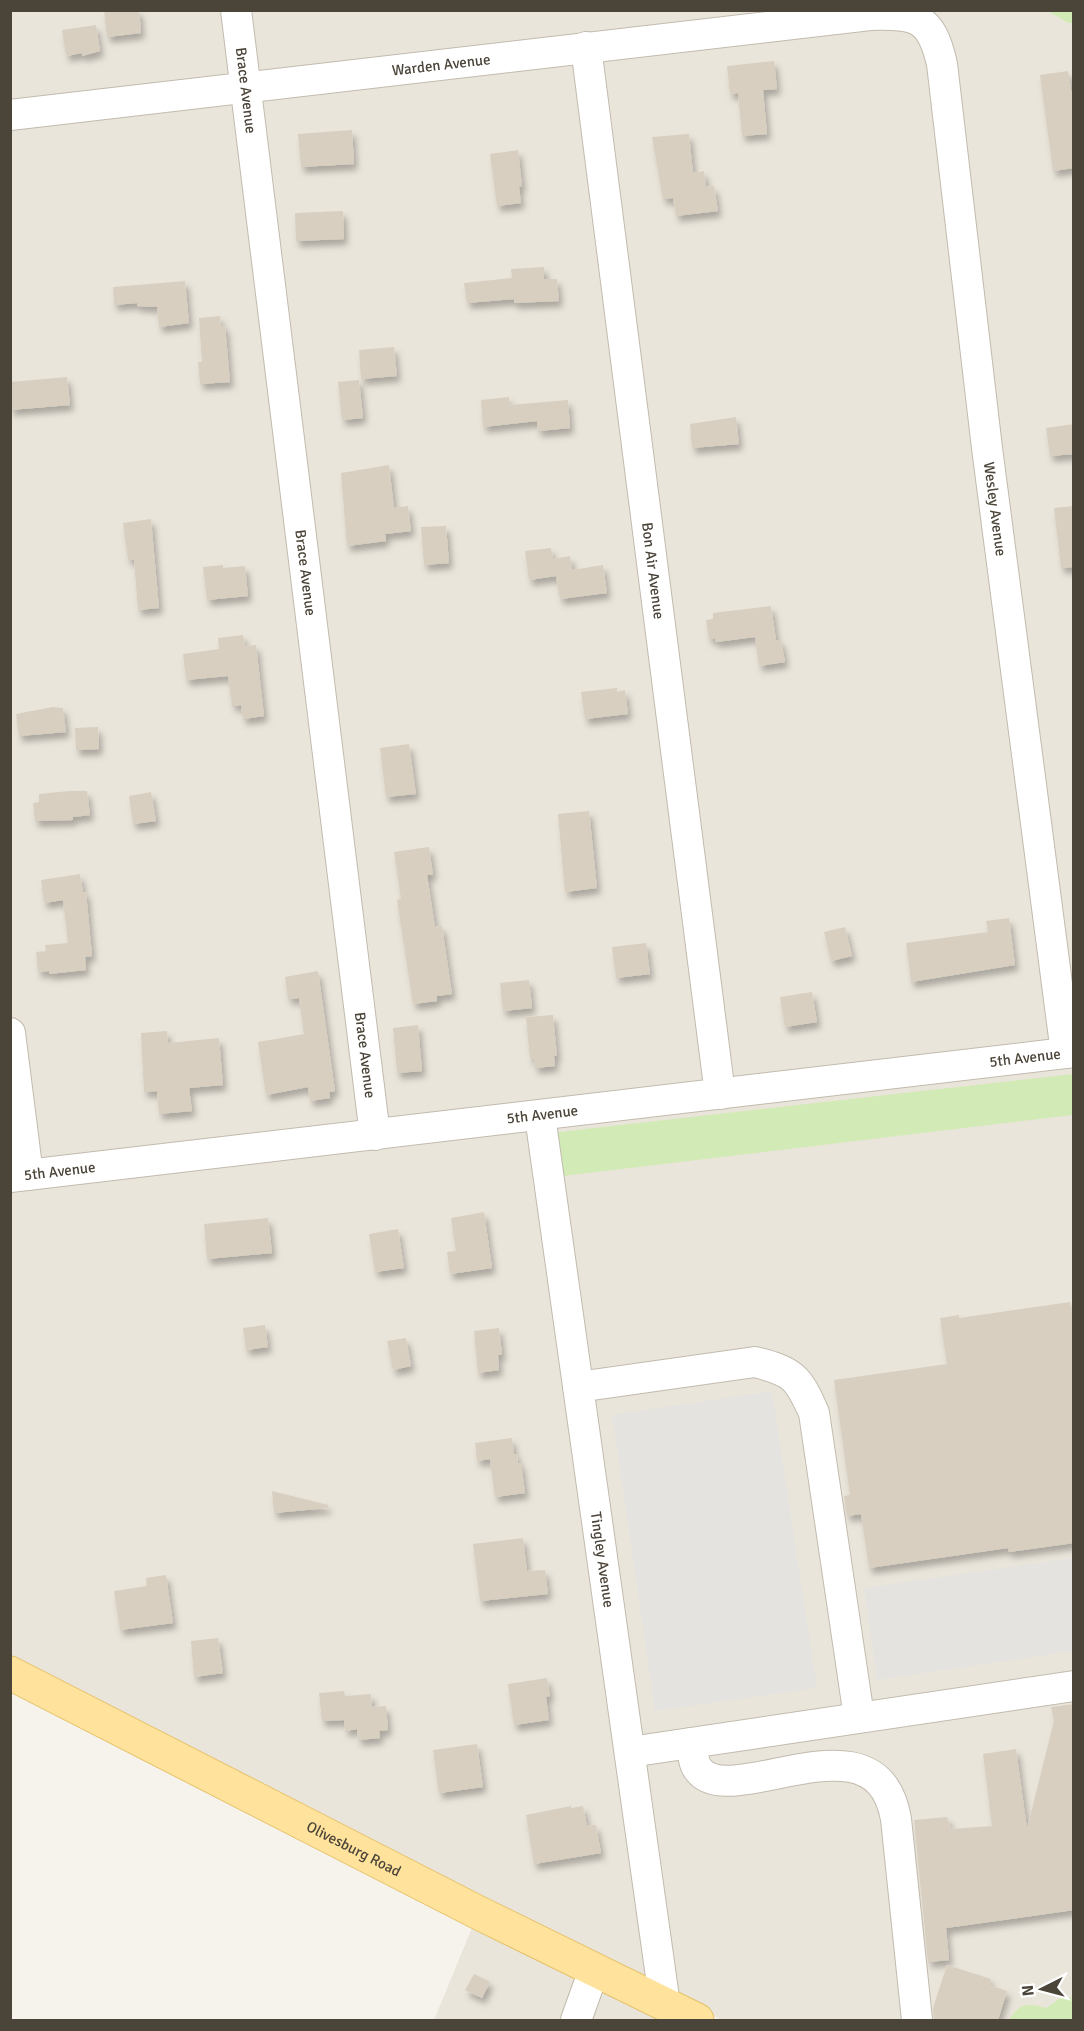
<svg xmlns="http://www.w3.org/2000/svg" width="1084" height="2031" font-family="Signika,sans-serif">
	<style>
		.residential { fill: #eae5da }
		.green { fill: #d2eab5 }
		.parking { fill: #e5e3e0 }
		.building { fill: #d8cfc1; filter: url(#shadow) }
		.lines { fill: none; stroke-linecap: round; stroke-linejoin: round }
		.minor-casing { stroke: #c2bbae; stroke-width: 32 }
		.major-casing { stroke: #e6c16a; stroke-width: 35 }
		.minor { stroke: #fff; stroke-width: 30 }
		.major { stroke: #ffe39c; stroke-width: 33 }
		.labels { text-anchor: middle; stroke-width: 4.5; stroke-linejoin: round; paint-order: stroke }
		.street-label { font-size: 15px; fill: #4b4439; stroke: #fff }
	</style>
	<defs>
		<filter id="shadow"><feDropShadow dx="3.5" dy="6" stdDeviation="3" flood-color="#0004"/></filter>
	</defs>
	<rect width="100%" height="100%" fill="#f6f3ec"/>
	<path class="residential" d="M1048,10l20,13h5v1997h-351l-34,-16 -9,16h-245l40,-97 -463,-263 -1,-1649z"/>
	<g class="green">
		<path d="M1048,11h25v12h-5z"/>
		<path d="M1073,1074v41l-510,61 -9,-34 5,-10z"/>
		<path d="M1062,1997h9l2,6v17h-64c9,-17 19,-17 37,-12z"/>
	</g>
	<g class="parking">
		<path d="M772,1391l45,297 -162,23 -43,-296z"/>
		<path d="M1073,1558v93l-196,29 -13,-92z"/>
	</g>
	<g class="building">
		<path d="M104,10h35l2,23 -34,4z"/>
		<path d="M96,25l4,26 -18,5v-3l-16,3 -4,-26z"/>
		<path d="M774,61l3,28 -14,1 4,44 -25,2 -4,-43 -8,1 -3,-28z"/>
		<path d="M1068,71l6,38v59l-21,3 -13,-96z"/>
		<path d="M352,130l2,34 -53,3 -3,-33z"/>
		<path d="M689,134l4,39 11,-2 2,16 8,-1 4,25 -42,5 -3,-18 -10,1 -11,-62z"/>
		<path d="M518,150l4,36 -3,1 2,16 -24,3 -7,-52z"/>
		<path d="M343,211l1,28 -48,2 -1,-28z"/>
		<path d="M544,267v12h13l2,22 -45,2v-4l-47,4 -3,-20 48,-5 -1,-9z"/>
		<path d="M185,281l4,42 -30,4 -2,-20 -20,-1v-3l-23,2 -1,-18z"/>
		<path d="M220,316l1,9h4l5,57 -30,2 -2,-22h4l-3,-44z"/>
		<path d="M394,347l3,29 -36,3 -2,-29z"/>
		<path d="M67,377l3,28 -60,5v-28z"/>
		<path d="M359,380l4,38 -21,2 -4,-38z"/>
		<path d="M509,397v8l59,-5 2,28 -32,3 -1,-10 -54,6 -2,-27z"/>
		<path d="M736,417l3,27 -47,4 -2,-24z"/>
		<path d="M1074,424v30l-24,2 -4,-28z"/>
		<path d="M389,465l5,43 14,-2 3,25 -26,3 1,7 -39,5 -6,-73z"/>
		<path d="M1074,506v61l-13,1 -7,-60z"/>
		<path d="M151,519l8,89 -21,2 -4,-51 -6,1 -5,-37z"/>
		<path d="M446,526l3,37 -25,2 -3,-38z"/>
		<path d="M551,548l2,11 17,-3 2,14 31,-5 4,28 -47,6 -4,-23 -27,4 -4,-29z"/>
		<path d="M223,565v3l22,-2 3,30 -41,4 -4,-33z"/>
		<path d="M771,606l5,34h5l4,22 -26,4 -4,-29 -39,5 -1,-4 -6,1 -3,-19 7,-1v-6z"/>
		<path d="M243,635l2,11 11,-1 8,71 -21,3 -2,-14 -9,1 -4,-30 -42,4 -3,-26 36,-5 -1,-11z"/>
		<path d="M617,688v4l8,-2 3,24 -43,5 -4,-27z"/>
		<path d="M53,707l10,1 3,24 -47,4 -3,-22z"/>
		<path d="M98,727l1,22 -23,1 -1,-22z"/>
		<path d="M409,744l7,50 -30,3 -6,-49z"/>
		<path d="M69,791h18l3,24 -17,2v3l-38,1 -2,-18 6,-1v-8z"/>
		<path d="M151,792l5,29 -23,3 -4,-28z"/>
		<path d="M589,811l8,77 -32,4 -7,-78z"/>
		<path d="M429,847l4,28h-6l8,52 7,-1 10,68 -15,2v5l-24,3 -16,-104 4,-1 -7,-47z"/>
		<path d="M80,874l3,18h3l6,64 -7,1 1,13 -37,4v-3l-11,1 -2,-20 10,-1 -1,-6 23,-2 -5,-43 -19,3 -3,-23z"/>
		<path d="M1009,918l6,47 -104,17 -5,-39 82,-11 -2,-11z"/>
		<path d="M845,927l7,29 -21,5 -7,-29z"/>
		<path d="M646,943l4,31 -34,4 -4,-31z"/>
		<path d="M318,971l17,120 -6,1 1,6 -20,3 -2,-14 -42,8 -8,-53 46,-8 -5,-36 -11,1 -3,-22z"/>
		<path d="M529,980l3,28 -29,3 -3,-28z"/>
		<path d="M812,992l5,30 -32,5 -5,-30z"/>
		<path d="M553,1015l4,41h-3l1,10 -20,2 -1,-10 -4,1 -4,-42z"/>
		<path d="M418,1025l4,46 -25,2 -4,-45z"/>
		<path d="M167,1031l1,12 51,-5 4,47 -34,3 3,23 -33,3 -2,-23 -13,1 -3,-59z"/>
		<path d="M484,1212l8,56 -42,6 -3,-22 9,-1 -5,-33z"/>
		<path d="M268,1218l4,35 -65,6 -3,-35z"/>
		<path d="M398,1229l6,39 -29,4 -6,-38z"/>
		<path d="M1070,1302l4,25v216l-65,9 -1,-4 -139,20 -8,-54 -14,2 -3,-20 6,-1 -16,-115 113,-16 -7,-46 19,-3v3z"/>
		<path d="M265,1325l3,22 -22,3 -3,-22z"/>
		<path d="M499,1328l3,27h-4l1,15 -21,3 -4,-42z"/>
		<path d="M406,1338l5,28 -18,4 -6,-29z"/>
		<path d="M512,1438l2,16h3l1,9h3l4,30 -30,4 -5,-38 -13,2 -2,-18z"/>
		<path d="M272,1491l56,14v3l-54,5z"/>
		<path d="M523,1538l4,33 18,-1 3,24 -68,7 -7,-57z"/>
		<path d="M166,1575l7,48 -53,7 -6,-39 33,-5 -1,-8z"/>
		<path d="M218,1638l5,35 -29,4 -3,-36z"/>
		<path d="M547,1678l3,18 -4,1 3,23 -35,5 -6,-41z"/>
		<path d="M344,1691l1,5 26,-2 1,13 14,-1 2,24 -9,1 1,7 -22,2 -1,-11 -12,2 -1,-11 -22,1 -3,-28z"/>
		<path d="M1074,1704v206l-128,18 3,32 -21,2 -14,-142 33,-3 4,12 41,-3 -9,-72 33,-5 11,80 27,-108 -3,-14z"/>
		<path d="M477,1744l6,43 -44,6 -6,-43z"/>
		<path d="M571,1806v2l12,-2 4,20 9,-1 5,28 -67,11 -8,-49z"/>
		<path d="M947,1965l44,14 -2,6 18,6 -9,29h-64l-1,-12z"/>
		<path d="M474,1974l16,8 -8,16 -17,-8z"/>
	</g>
	<g class="lines">
		<defs>
			<g id="minor">
				<path id="s1" d="M236,10l139,1125"/>
				<path id="s2" d="M586,47l134,1047"/>
				<path id="s3" d="M10,115l860,-100c47,-1 61,1 72,49l45,384 79,605"/>
				<path d="M10,1033l18,142"/>
				<path id="s4" d="M540,1116l125,889"/>
				<path id="s5" d="M10,1177l1064,-125"/>
				<path d="M578,1387l177,-25c39,10 43,15 59,51l45,304"/>
				<path d="M691,1743c1,7 2,16 5,23 28,53 180,-62 200,53l21,201"/>
				<path d="M630,1752l444,-66"/>
				<path d="M576,2020l18,-50"/>
			</g>
			<g id="major">
				<path id="s6" d="M10,1673l467,239 220,108"/>
			</g>
		</defs>
		<use href="#minor" class="minor-casing"/>
		<use href="#major" class="major-casing"/>
		<use href="#minor" class="minor"/>
		<use href="#major" class="major"/>
	</g>
	<g class="labels">
		<g class="street-label">
			<text dy="5" stroke="none"><textPath href="#s3" startOffset="434">Warden Avenue</textPath></text>
			<text dy="5" stroke="none"><textPath href="#s1" startOffset="81">Brace Avenue</textPath></text>
			<text dy="5" stroke="none"><textPath href="#s3" startOffset="1414">Wesley Avenue</textPath></text>
			<text dy="5" stroke="none"><textPath href="#s2" startOffset="528">Bon Air Avenue</textPath></text>
			<text dy="5" stroke="none"><textPath href="#s1" startOffset="567">Brace Avenue</textPath></text>
			<text dy="5" stroke="none"><textPath href="#s1" startOffset="1053">Brace Avenue</textPath></text>
			<text dy="5" stroke="none"><textPath href="#s5" startOffset="1022">5th Avenue</textPath></text>
			<text dy="5" stroke="none"><textPath href="#s5" startOffset="536">5th Avenue</textPath></text>
			<text dy="5" stroke="none"><textPath href="#s5" startOffset="50">5th Avenue</textPath></text>
			<text dy="5" stroke="none"><textPath href="#s4" startOffset="448">Tingley Avenue</textPath></text>
			<text dy="5" stroke="none"><textPath href="#s6" startOffset="386">Olivesburg Road</textPath></text>
		</g>
	</g>
	<rect width="1084" height="2031" fill="none" stroke="#4b4439" stroke-width="24"/>
	<g transform="translate(1042 1989) rotate(264)" stroke="#ffffff" stroke-width="4.5" paint-order="stroke">
	<path d="M0-4.5L10 22L0 15L-10 22Z" fill="#4b4439"/>
	<text y="-9" font-size="16" font-weight="bold" text-anchor="middle" fill="#4b4439">N</text>
	</g>
</svg>
